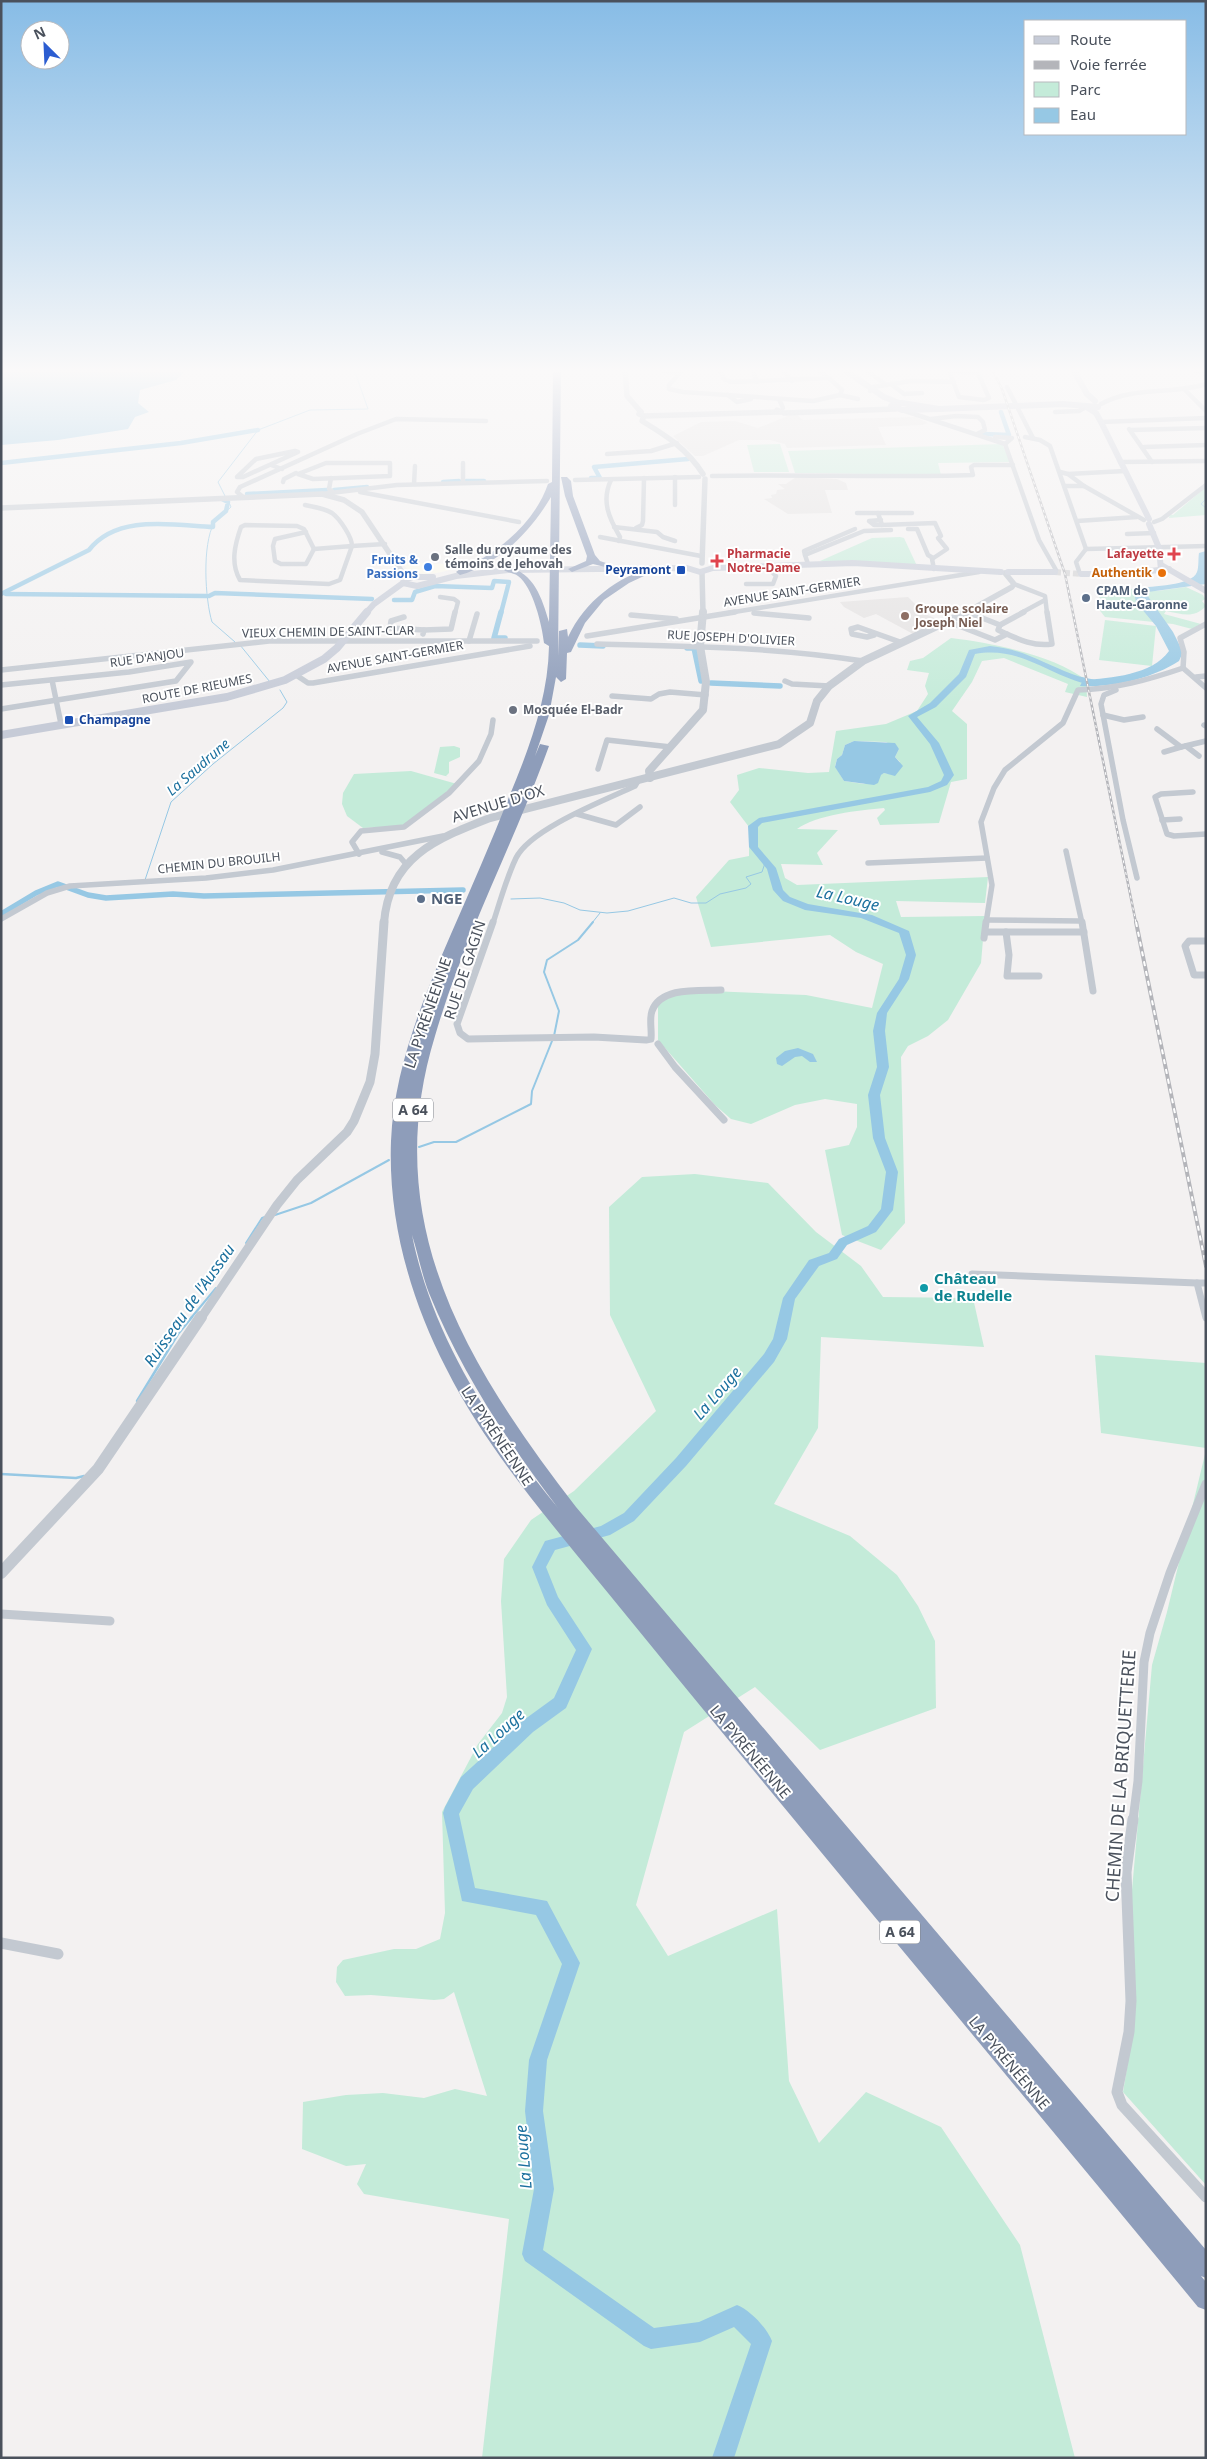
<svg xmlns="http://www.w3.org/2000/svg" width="1207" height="2459" font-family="'Noto Sans',sans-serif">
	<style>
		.commercial { fill: #fbf9ed }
		.education { fill: #e4e2e2 }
		.green { fill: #c4ebd9; fill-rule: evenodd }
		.water { fill: #96c8e4 }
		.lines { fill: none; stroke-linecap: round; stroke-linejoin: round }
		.stream-far2 { stroke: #96c8e4; stroke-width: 1 }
		.stream-far1 { stroke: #96c8e4; stroke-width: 2 }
		.stream { stroke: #96c8e4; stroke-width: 2.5 }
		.canal-far1 { stroke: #96c8e4; stroke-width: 4.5 }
		.canal { stroke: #96c8e4; stroke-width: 5.5 }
		.river { fill: #96c8e4; fill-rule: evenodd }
		.secondary-tunnel { stroke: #d1d1d3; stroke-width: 6; stroke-dasharray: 6 3; stroke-linecap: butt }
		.minor-far4 { stroke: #c3c9d1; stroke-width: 4.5 }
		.minor-far3 { stroke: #c3c9d1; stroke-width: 5.5 }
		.minor-far2 { stroke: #c3c9d1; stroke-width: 7 }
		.minor-far1 { stroke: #c3c9d1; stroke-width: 9 }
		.minor { stroke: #c3c9d1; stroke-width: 11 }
		.tertiary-far3 { stroke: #c3c9d1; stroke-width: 5.5 }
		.tertiary-far2 { stroke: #c3c9d1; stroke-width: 8 }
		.tertiary-far1 { stroke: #c3c9d1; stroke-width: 9 }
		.tertiary { stroke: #c3c9d1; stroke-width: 12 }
		.secondary-far1 { stroke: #c6cbd7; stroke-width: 6 }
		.secondary { stroke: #c6cbd7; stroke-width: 8 }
		.motorway { fill: #8e9dba; fill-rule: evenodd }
		.rail-far1-casing { stroke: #b4b5ba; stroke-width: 2.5 }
		.rail-casing { stroke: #b4b5ba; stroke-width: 4 }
		.rail-far1 { stroke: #fff; stroke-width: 1; stroke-dasharray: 3; stroke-linecap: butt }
		.rail { stroke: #fff; stroke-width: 2; stroke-dasharray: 5; stroke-linecap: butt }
		.health-dot { fill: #e0444e; stroke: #fff; stroke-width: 2 }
		.worship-dot { fill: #6b7280; stroke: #fff; stroke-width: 2 }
		.shop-dot { fill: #3f7fe0; stroke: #fff; stroke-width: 2 }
		.transit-dot { fill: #1a4fb4; stroke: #fff; stroke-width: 2 }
		.food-dot { fill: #e8710a; stroke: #fff; stroke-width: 2 }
		.service-dot { fill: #5c6f8a; stroke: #fff; stroke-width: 2 }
		.education-dot { fill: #8d6e63; stroke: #fff; stroke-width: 2 }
		.culture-dot { fill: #0f9aa8; stroke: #fff; stroke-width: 2 }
		.labels { text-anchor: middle; stroke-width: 4; stroke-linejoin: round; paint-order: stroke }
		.far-worship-label { font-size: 12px; font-weight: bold; fill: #5b616d; stroke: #fff; text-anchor: start }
		.far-health-label { font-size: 12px; font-weight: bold; fill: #be3a42; stroke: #fff; text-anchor: start }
		.far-shop-label { font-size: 12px; font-weight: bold; fill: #366cbe; stroke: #fff; text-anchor: end }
		.far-transit-label { font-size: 12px; font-weight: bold; fill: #164399; stroke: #fff; text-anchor: end }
		.far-food-label { font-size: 12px; font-weight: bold; fill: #c56008; stroke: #fff; text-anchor: end }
		.far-service-label { font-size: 12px; font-weight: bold; fill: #4e5e75; stroke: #fff; text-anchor: start }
		.far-street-label { font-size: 12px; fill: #4a515c; stroke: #fff }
		.far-education-label { font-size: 12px; font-weight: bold; fill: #785e54; stroke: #fff; text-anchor: start }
		.far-water-label { font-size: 14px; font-style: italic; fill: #1b709e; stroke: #fff }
		.shield { fill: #fff; stroke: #80858d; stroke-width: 1 }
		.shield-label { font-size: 14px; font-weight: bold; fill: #4a515c }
		.street-label { font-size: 15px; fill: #4a515c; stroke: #fff }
		.service-label { font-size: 15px; font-weight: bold; fill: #4e5e75; stroke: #fff; text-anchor: start }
		.culture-label { font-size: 15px; font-weight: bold; fill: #0d838f; stroke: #fff; text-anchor: start }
		.water-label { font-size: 16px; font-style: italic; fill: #1b709e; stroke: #fff }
		.near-street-label { font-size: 18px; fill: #4a515c; stroke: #fff }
	</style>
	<rect width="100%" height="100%" fill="#f3f1f1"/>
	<path class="commercial" d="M402,562l69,3 -34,8 -14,1 -16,-5z"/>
	<g class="education">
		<path d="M795,413l8,7 113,-3 12,6 -6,2 -44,2 8,18 -99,3 -2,-4 -15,-4h-31l-36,16h-8l-22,-20 28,-14 34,-1 23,7z"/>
		<path d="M796,477l41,2 9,4 2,7h-23l7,23h-4l-40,1 -24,-15 8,-1 -1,-3 5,-1 1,-4 8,-1 -7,-5h8z"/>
		<path d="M908,597l17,17 19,8 -29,13 -39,-21 -12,4 -20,-11 -4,-5z"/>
	</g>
	<g class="green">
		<path d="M780,444l9,28h-35l-7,-27z"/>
		<path d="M1002,444l9,18 -73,1 3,12 -146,-2 -7,-22z"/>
		<path d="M1206,487v28l-37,3 1,-4 3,1z"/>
		<path d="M900,537l4,1 13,28 -97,-5 52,-23z"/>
		<path d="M1101,586l56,5 29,-4 17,8 2,4 -3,2 4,5c-12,13 -24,8 -40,5l-2,3 37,10 -9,5 -19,-5 -68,-7 -8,-10 4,-5 -4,-11z"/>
		<path d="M1105,620l51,6 -4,40 -53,-6z"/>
		<path d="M951,638c41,5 103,17 135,42l1,17 -22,-5 3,-8 -64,-26 -22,3 -10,21 -20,29 15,13v55l-16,3 -12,41 -59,2 -3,-7 8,-8 -1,-2c-24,2 -68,7 -87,21l41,1 -21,23 6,12 -42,-1 4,14 12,7 191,-8 -3,26 -89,-2 5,16 84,-1 -4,47 -33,57 -20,16 -20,10 -7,11 4,166 -24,27 -39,-15 -17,-85 24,-5 8,-18v-23l-32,-5 -30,6 -44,19 -20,-5 -16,-14 -57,-65v-39l29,-11 119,5 66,13 11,-44 -27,-12 -26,-17 -119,12 -15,-50 33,-37 20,-4v-29l-19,-25 9,-12 -2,-15 22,-7 49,5 21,-1 7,-41 50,-7 31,-13 11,-17 -3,-8 4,-13 -22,-3 3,-9 13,-3zM854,741l32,1 13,7 -4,8 5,5 -11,12 -5,-1 -20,11 -20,-3 -9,-15 2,-7 5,-4 3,-10z"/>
		<path d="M454,746l6,2v9l-11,5v11l-3,3 3,1 -15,-4 6,-26z"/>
		<path d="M411,771l46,13 -55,42 -39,2 -16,-12 -5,-12 1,-11 11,-19z"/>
		<path d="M695,1174l73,9 48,49 45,34 22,31 90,1 11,49 -163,-10 -3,91 -44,76 76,32 47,39 21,31 17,35 1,67 -116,42 -65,-63 -71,45 -48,173 32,51 109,-47 12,172 30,62 47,-51 75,35 79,118 55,213h-593l27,-239 -145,-25 -7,-10 9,-20 -20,2 -44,-17 1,-47 43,-7 37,-2 41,5 31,-9 32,7 -33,-104 -10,7 -10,1 -63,-5 -26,1 -9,-14 1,-15 6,-7 51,-11h22l24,-10 5,-26 -3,-101 36,-68 24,-31 5,-16 -6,-96 3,-42 27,-39 43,-29 82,-80 -46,-96 -1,-108 33,-30z"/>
		<path d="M1095,1355l111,8v85l-105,-15z"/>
		<path d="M1206,1450v735l-83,-93 5,-30 4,-172 20,-225 15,-53z"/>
	</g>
	<g class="water">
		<path d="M1,369h187l-12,11 -36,10 -2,13 11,9 -14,5 -7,12 -70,11 -57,5z"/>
		<path d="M1206,551v33l-58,8 -1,3 26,37 10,20 -4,9c-28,18 -67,27 -99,25l3,-6c28,-2 69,-5 86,-29l-13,-25 -20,-24 -2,-10 4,-4c13,-2 54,-2 59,-16 2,-5 1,-13 2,-19z"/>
		<path d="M854,741l41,2 4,6 -4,8 8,9 -8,10 -11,-3 -3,2 -3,8 -4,2 -30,-4 -9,-14 2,-8 5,-4 3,-10z"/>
		<path d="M798,1048l15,6 4,8h-7l-8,-6 -7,1 -13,9 -5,-2 -1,-6 9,-7z"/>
	</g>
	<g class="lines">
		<g class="stream-far2">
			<path d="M225,496l-7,-14 40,-52 52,-20 58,-1 -14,-40"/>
			<path d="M1206,499l-5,5 5,4"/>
			<path d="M228,500l3,7c-5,5 -14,10 -17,16 -12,22 -9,76 -2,99l23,20"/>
			<path d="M240,645l30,37"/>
			<path d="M145,880l26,-78 42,-38 70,-56 4,-6 -7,-12"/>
			<path d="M511,899l29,-1 24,5 16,7 27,3 21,-2 46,-13 17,5h15l14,-9 26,-6 5,-4 -5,-7 16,-5 3,-9"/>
			<path d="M592,923l8,-10"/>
		</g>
		<g class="stream-far1">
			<path d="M554,1036l5,-25 -15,-39 3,-12 31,-20 15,-18"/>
			<path d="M419,1147l15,-5h22l75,-38 1,-13 20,-50"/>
			<path d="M275,1215l36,-12 78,-43"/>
			<path d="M246,1243l16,-25 3,-1"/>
			<path d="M191,1318l25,-30"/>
		</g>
		<g class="stream">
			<path d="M137,1401l41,-67 14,-17"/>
			<path d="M1,1474l75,4 8,-2"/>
		</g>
		<g class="canal-far1">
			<path d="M984,434l25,1 -8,-23"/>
			<path d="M1,463l180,-20 77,-13"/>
			<path d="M591,478h9l-6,-11 94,-8"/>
			<path d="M466,481h18"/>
			<path d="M443,482l16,-1"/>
			<path d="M334,490l33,-3"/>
			<path d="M247,494l80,-4"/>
			<path d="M1,594l88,-44c28,-36 83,-25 124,-23v-5l13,-11 2,-9 -6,-3"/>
			<path d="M6,594l201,2"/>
			<path d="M209,596l6,-3 157,6"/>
			<path d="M394,600h18l3,-8 20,-6 57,2 2,-7 15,1 -8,31"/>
		</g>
		<g class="canal">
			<path d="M501,612l-7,26h11"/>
			<path d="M580,645l23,1"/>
			<path d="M687,648h7l7,33"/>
			<path d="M711,683l69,3"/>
			<path d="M1,914l35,-21 22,-9 30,11 18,3 67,-4 31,2 259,-6"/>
		</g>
		<path class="river" d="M990,646c33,3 52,17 82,28 9,4 22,4 29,9l-4,3c-46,-7 -74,-41 -122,-32l-9,23 -30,30 -19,10 22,26 15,32 -7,10 -17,7 -168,31 -4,4v20l18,21 7,22 7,7 18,7 64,11 37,16 7,24 -7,24 -22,34 -2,18 4,36 -9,28 5,43 13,34 -5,38 -17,22 -29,13 -10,14 -18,7 -24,33 -8,40 -13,23 -88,104 -52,55 -24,14 -55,15 -9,17 12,30 34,52 -26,59 -33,24 -60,57 -14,25 16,74 72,13 33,62 -33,97 -4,51 11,78 -11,61 111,78 45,-6 38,-17c13,5 30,23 35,36l-38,117h-22l39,-114 -17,-17 -34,15 -49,7 -7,-3 -119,-85 -3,-7 12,-65 -9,-78 4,-51 33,-96 -26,-49 -74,-14 -19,-88 2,-6 16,-30 60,-55 33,-24 22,-48 -29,-45 -15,-38 13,-26 56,-15 23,-13 52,-55 88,-104 9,-15 10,-41 26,-38 20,-7 10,-14 29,-13 13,-17 5,-37 -13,-34 -5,-43 9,-28 -4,-36 4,-18 22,-34 7,-24 -7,-22 -38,-15 -56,-8 -22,-9 -10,-11 -6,-21 -18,-22 -1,-21 11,-8 169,-31 13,-6 3,-6 -14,-31 -22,-28 22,-13 29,-29 10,-24z"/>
		<path class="secondary-tunnel" d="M1055,572l26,2"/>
		<g class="minor-far4">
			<path d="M670,369l-7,2 16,3"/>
			<path d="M683,369l-14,16v4l14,3 130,9 27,-6 2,-5 -13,-12 -98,4 -7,-3 -5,-10"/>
			<path d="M752,369l5,13"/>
			<path d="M782,369l10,12"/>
			<path d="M816,369l13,9"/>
			<path d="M865,369l21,16"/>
			<path d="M948,369l1,2"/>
			<path d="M949,371l29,2 11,25 -5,2 -25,-3z"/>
			<path d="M891,384l13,10 18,-1"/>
			<path d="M1007,387l26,51"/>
			<path d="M1184,389l22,22"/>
			<path d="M870,391l3,-4 38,-6 43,1"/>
			<path d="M728,395l9,7 14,-3"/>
			<path d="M840,395l18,4"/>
			<path d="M779,399l4,9"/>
			<path d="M1101,404c33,-18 70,-9 105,-20"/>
			<path d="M902,410l103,34 34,96 17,30"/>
			<path d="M1055,412l24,-1 7,-4"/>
			<path d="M931,419l25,-3 22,1 5,5 2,8 -8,4"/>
			<path d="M1101,422l105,-4"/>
			<path d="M1129,429l23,33"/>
			<path d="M1131,430l75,-2"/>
			<path d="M995,437l17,1 -7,6"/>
			<path d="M1025,437l15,3 10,6 36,103"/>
			<path d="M1144,447l62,-2"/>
			<path d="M295,451l3,1 -55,25h-6l19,-18z"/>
			<path d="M607,454l44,-3 26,-8"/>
			<path d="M1120,462l86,-1"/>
			<path d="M326,463h64v13l-77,3 -15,-5z"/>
			<path d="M463,463v19"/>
			<path d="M271,465l11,4"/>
			<path d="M1060,472l8,2 16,12 60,34"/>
			<path d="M1068,474l57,-3"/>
			<path d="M712,476c87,-2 174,2 261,-1l-2,-8 3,-2h39"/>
			<path d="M675,477v28"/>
			<path d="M331,478l-2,11 3,2"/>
			<path d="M575,480l124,-3"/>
			<path d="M611,480c-10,21 -2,38 9,57l-1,4"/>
			<path d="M283,482l1,-3 12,-6"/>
			<path d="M414,484l1,-18"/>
			<path d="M1065,486h19"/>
			<path d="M360,492l159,30"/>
			<path d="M322,494l75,-9 150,-4"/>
			<path d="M242,496l-5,-4 3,-5 117,-53 39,-15 90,2"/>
			<path d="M305,505c9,2 19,3 27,8 8,6 20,24 20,33"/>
			<path d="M857,513h21"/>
			<path d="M912,513h-34l4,12 53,-2 6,13 -3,2 9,11 -15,10 2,10"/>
			<path d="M881,520l-12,1 5,4h8"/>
			<path d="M1077,521l60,-4"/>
			<path d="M1154,522l8,-3 44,-34"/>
			<path d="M245,525l52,1 7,3 10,20 38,-3 -12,34 -11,4 -89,-4c-10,-17 -5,-36 1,-53z"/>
			<path d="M614,527l43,5 6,5 12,4"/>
			<path d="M636,528l6,-3 1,-4 1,-43"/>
			<path d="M908,529h9l11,26 5,3"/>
			<path d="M306,532l-31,7 -2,7 2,15 6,3h25l8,-15"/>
			<path d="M1127,534l27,-1"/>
			<path d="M600,537l101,19"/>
			<path d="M352,546l33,-2"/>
			<path d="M1086,549l120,-3"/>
			<path d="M805,555l-1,-4 51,-22"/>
			<path d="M808,564l-3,-9 59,-24 27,-1"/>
			<path d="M1079,571l-3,-9 10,-13"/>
			<path d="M746,584h27l3,-8 -10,-10"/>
			<path d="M1014,584l31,12 2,17"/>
			<path d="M440,597l14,2 4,3 -3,11"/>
			<path d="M967,612l3,1"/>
			<path d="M728,613l251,-41"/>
			<path d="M1021,613l24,-13"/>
		</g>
		<g class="minor-far3">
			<path d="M967,612l33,13 -2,5c18,8 34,17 54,14l-5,-32"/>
			<path d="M754,613l55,5"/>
			<path d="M631,615l45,4"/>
			<path d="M404,617l-13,4 -1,7 34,2 -1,4"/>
			<path d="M949,622l46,18 12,-6"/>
			<path d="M1000,625l24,-13"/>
			<path d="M424,630l27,-1 4,-17"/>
			<path d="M874,635l-7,2 -15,-3 -1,-5 7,-2 42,15"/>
			<path d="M587,636l148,-24"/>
			<path d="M469,641l8,-27"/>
			<path d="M597,644c89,2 178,3 266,17"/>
			<path d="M1183,668l1,-16 -4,-14 26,-14"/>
			<path d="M1183,668l23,20"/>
			<path d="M1,670l268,-29h268"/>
			<path d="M296,675l12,8h5l217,-37"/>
			<path d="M1196,677l10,-1"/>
			<path d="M52,680l9,44"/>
			<path d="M785,681l7,3 37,2"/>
			<path d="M1,685l128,-13 62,-10 -15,19 -175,28"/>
			<path d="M1116,690l-12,5 -3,9 22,116 14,58"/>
			<path d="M612,696l39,3 8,-5 11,-2 36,3"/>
			<path d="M1103,715l21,5 19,-3"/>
			<path d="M1204,725l2,1"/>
			<path d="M1157,729l24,18 25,-6"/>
			<path d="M1186,746l13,10"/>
			<path d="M1164,752l17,-5"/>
			<path d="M598,769l9,-29 64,7"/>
			<path d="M1193,792l-32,2 -6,3 12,37 7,2 32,-2"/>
			<path d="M577,814l39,11 24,-18"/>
			<path d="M1162,820l18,-1"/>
			<path d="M1066,851l16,72"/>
			<path d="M382,852l18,5 6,7"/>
			<path d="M359,854l-7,-12 9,-11 43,-4 45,-34 30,-32 12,-27 2,-14"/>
			<path d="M868,863l119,-5"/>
			<path d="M1,919l46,-26 23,-7 136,-8 67,-8 170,-34"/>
			<path d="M988,920l92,1"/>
			<path d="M493,923c7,-21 13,-44 23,-65 14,-29 89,-58 119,-72l3,-5"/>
			<path d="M986,923l6,-38 -11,-63 13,-34 11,-18 58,-47 15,-33c37,-1 70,-10 105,-22"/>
		</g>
		<g class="minor-far2">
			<path d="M493,922l-36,102 3,9 8,6 126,-2 52,3 5,-1c1,-9 -2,-20 1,-28 9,-25 48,-20 69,-21"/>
			<path d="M1082,922l11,69"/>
			<path d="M987,932h97"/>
			<path d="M1006,932l3,23 -2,21h32"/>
			<path d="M984,938l2,-16"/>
			<path d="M1206,941h-17l-4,5 9,29h12"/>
			<path d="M658,1044l17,23 49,53"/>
			<path d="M972,1274l225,9"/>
			<path d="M1206,1318l-9,-35h9"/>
		</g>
		<g class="minor-far1">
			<path d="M1,1614l109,7"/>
			<path d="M1133,1820l5,-39 6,-119 6,-29 20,-60 36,-89"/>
		</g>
		<g class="minor">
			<path d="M1133,1819l-7,53 5,129 -2,31 -12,60 5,13 84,92"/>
			<path d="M1,1943l57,11"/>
		</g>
		<g class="tertiary-far3">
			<path d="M625,369l2,27 14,16"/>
			<path d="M1191,369l15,5"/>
			<path d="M777,410l7,3 111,-4"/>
			<path d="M641,412l-2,2 5,2 136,-4"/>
			<path d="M644,416l-2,5c25,15 45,28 61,53"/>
			<path d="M1,508l321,-14 22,6 18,12 40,60 2,8"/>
			<path d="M702,563l3,-84"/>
			<path d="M702,572l1,41"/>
			<path d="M965,613l47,-26 2,-3 -9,-11"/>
		</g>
		<g class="tertiary-far2">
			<path d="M650,778l-1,-7 54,-61 3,-28 -6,-36 3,-34"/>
			<path d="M384,923c5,-66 52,-84 106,-105l289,-74 31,-21 7,-22 12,-15 34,-25 104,-49"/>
		</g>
		<path class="tertiary-far1" d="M201,1318l76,-113 20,-25 50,-48 7,-11 16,-39 5,-28 9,-132"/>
		<path class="tertiary" d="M1,1573l97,-104 103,-152"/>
		<g class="secondary-far1">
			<path d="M843,369l41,28 15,6"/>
			<path d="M1073,369l14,25 8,7"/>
			<path d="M902,403l37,6 -37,1 -11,-4z"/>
			<path d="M1088,408l8,5 5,9 48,97"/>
			<path d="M939,409h2"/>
			<path d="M939,409l124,-5 35,3"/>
			<path d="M1149,524l10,24 2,22"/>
			<path d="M1163,566l43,25"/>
			<path d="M1008,572h47"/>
			<path d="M1081,574h39l49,-5"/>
			<path d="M403,583l14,3 39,-10 52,-6 179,-2 13,4 13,-4 140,-5 148,9"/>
			<path d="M403,583l1,-3 9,-3h20"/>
			<path d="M366,613l8,-9 29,-21"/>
		</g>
		<path class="secondary" d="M1,735l226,-38 58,-17 39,-21 13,-11 30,-36"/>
		<g class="motorway">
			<path d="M553,369h8l-3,287 1,-25 8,-2 1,8c17,-36 49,-60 87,-71l4,3 -30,14 -25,17 -19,23 -14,29 -4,1 -1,26 -5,3 -5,-5 -7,38 -14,41 5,-12 9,2c-35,97 -85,190 -114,290 -57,186 31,328 141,471l630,743v28l-5,-2 5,6v28l-8,-3c-163,-198 -328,-395 -491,-593 -44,-53 -87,-107 -131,-160 -48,-59 -96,-118 -130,-186 -36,-70 -58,-148 -55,-227 3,-73 32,-142 60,-207 20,-46 40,-91 58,-137 20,-48 39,-98 40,-151l-5,-3c-2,-18 -11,-56 -26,-67 -4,-3 -10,-3 -14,-6l4,-3c26,6 34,31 41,55l2,-125c-20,34 -52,67 -91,78l-4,-3c7,-6 18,-9 27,-14 28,-17 54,-42 65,-74l4,-2zM412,1235c6,19 10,40 17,58 32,79 78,148 129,215 -66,-81 -125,-169 -146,-273z"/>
			<path d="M561,477h6l4,4 2,15 22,59 5,6 9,3v4l-16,-4 -21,8 -4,-3 18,-8 1,-5 -22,-60z"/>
		</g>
		<defs>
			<path id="rail-far1" d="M992,369l10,20 63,185 71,349"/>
			<path id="rail" d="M1136,922l70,344"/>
		</defs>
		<use href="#rail-far1" class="rail-far1-casing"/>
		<use href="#rail" class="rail-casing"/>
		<use href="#rail-far1" class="rail-far1"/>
		<use href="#rail" class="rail"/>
	</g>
	<linearGradient id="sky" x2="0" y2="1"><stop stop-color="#87bce6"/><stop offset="0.52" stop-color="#faf9f9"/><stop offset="1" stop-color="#faf9f9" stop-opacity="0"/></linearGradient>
	<rect width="1207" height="713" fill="url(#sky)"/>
	<g class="health-dot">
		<path d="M1171.5 546.5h5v5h5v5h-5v5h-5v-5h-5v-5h5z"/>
		<path d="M714.5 553.5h5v5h5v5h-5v5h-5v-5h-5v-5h5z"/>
	</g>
	<g class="worship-dot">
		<circle cx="435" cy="557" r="5"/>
		<circle cx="513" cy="710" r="5"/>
	</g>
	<circle class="shop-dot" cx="428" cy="567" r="5"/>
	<g class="transit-dot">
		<rect x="676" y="565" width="10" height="10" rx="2.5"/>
		<rect x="64" y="715" width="10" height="10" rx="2.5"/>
	</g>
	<circle class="food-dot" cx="1162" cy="573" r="5"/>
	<g class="service-dot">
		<circle cx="1086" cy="598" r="5"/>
		<circle cx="421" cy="899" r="5"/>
	</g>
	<circle class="education-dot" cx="905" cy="616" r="5"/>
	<circle class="culture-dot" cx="924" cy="1288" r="5"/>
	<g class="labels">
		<g class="far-worship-label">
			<text x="445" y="554">Salle du royaume des<tspan x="445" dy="14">témoins de Jehovah</tspan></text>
			<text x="523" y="714">Mosquée El-Badr</text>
		</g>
		<g class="far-health-label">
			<text x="727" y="558">Pharmacie<tspan x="727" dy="14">Notre-Dame</tspan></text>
			<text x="1164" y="558" text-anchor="end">Lafayette</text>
		</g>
		<g class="far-shop-label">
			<text x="418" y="564">Fruits &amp;<tspan x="418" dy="14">Passions</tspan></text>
		</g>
		<g class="far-transit-label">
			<text x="671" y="574">Peyramont</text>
			<text x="79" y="724" text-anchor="start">Champagne</text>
		</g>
		<g class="far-food-label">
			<text x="1152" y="577">Authentik</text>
		</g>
		<g class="far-service-label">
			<text x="1096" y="595">CPAM de<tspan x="1096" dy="14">Haute-Garonne</tspan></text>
		</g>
		<g class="far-street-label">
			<text transform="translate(792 592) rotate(-9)" y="4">AVENUE SAINT-GERMIER</text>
			<text transform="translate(328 632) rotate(-1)" y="4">VIEUX CHEMIN DE SAINT-CLAR</text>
			<text transform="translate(731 638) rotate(3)" y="4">RUE JOSEPH D'OLIVIER</text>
			<text transform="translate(395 657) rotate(-10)" y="4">AVENUE SAINT-GERMIER</text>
			<text transform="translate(147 658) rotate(-8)" y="4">RUE D'ANJOU</text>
			<text transform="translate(197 689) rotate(-11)" y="4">ROUTE DE RIEUMES</text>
			<text transform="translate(219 863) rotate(-6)" y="4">CHEMIN DU BROUILH</text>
		</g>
		<g class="far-education-label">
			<text x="915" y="613">Groupe scolaire<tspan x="915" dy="14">Joseph Niel</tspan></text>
		</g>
		<g class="far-water-label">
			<text transform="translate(198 767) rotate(-41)" y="5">La Saudrune</text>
		</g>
		<g class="shield">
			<rect x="393" y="1098.5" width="40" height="23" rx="4"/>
			<rect x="880" y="1920.5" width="40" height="23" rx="4"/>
		</g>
		<g class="shield-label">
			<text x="413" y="1115">A 64</text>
			<text x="900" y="1937">A 64</text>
		</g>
		<g class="street-label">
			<text transform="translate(498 804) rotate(-17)" y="5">AVENUE D'OX</text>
			<text transform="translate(465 970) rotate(-72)" y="5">RUE DE GAGIN</text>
			<text transform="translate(428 1013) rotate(-71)" y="5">LA PYRÉNÉENNE</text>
			<text transform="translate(497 1436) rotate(56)" y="5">LA PYRÉNÉENNE</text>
			<text transform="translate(750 1752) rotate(50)" y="5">LA PYRÉNÉENNE</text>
			<text transform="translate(1009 2063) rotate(50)" y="5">LA PYRÉNÉENNE</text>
		</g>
		<g class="service-label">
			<text x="431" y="904">NGE</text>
		</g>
		<g class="culture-label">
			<text x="934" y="1284">Château<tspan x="934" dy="17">de Rudelle</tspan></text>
		</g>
		<g class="water-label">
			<text transform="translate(848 898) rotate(13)" y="6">La Louge</text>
			<text transform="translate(189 1305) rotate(-55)" y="6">Ruisseau de l'Aussau</text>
			<text transform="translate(717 1393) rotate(-49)" y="6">La Louge</text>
			<text transform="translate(498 1733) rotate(-42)" y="6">La Louge</text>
			<text transform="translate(523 2157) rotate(-95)" y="6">La Louge</text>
		</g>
		<g class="near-street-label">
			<text transform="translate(1121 1776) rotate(-86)" y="6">CHEMIN DE LA BRIQUETTERIE</text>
		</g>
	</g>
	<rect width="1207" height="2459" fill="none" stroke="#4a515c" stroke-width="5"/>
	<rect x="1024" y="20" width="162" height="115" fill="#ffffff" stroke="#b7b9be"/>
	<rect x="1034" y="36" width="25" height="8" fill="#c6cbd7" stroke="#b7b9be"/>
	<text x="1070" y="45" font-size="15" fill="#4a515c">Route</text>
	<rect x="1034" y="61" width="25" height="8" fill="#b4b5ba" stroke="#b7b9be"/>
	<text x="1070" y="70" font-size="15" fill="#4a515c">Voie ferrée</text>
	<rect x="1034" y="82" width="25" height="15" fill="#c4ebd9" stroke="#b7b9be"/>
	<text x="1070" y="95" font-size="15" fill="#4a515c">Parc</text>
	<rect x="1034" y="108" width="25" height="15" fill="#96c8e4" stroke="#b7b9be"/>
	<text x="1070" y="120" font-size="15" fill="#4a515c">Eau</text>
	<g transform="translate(45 45) rotate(336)"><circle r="24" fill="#ffffff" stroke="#b7b9be"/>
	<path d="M0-4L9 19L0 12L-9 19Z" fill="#2c5dd1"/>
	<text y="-8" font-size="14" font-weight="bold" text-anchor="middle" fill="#4a515c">N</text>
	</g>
</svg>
